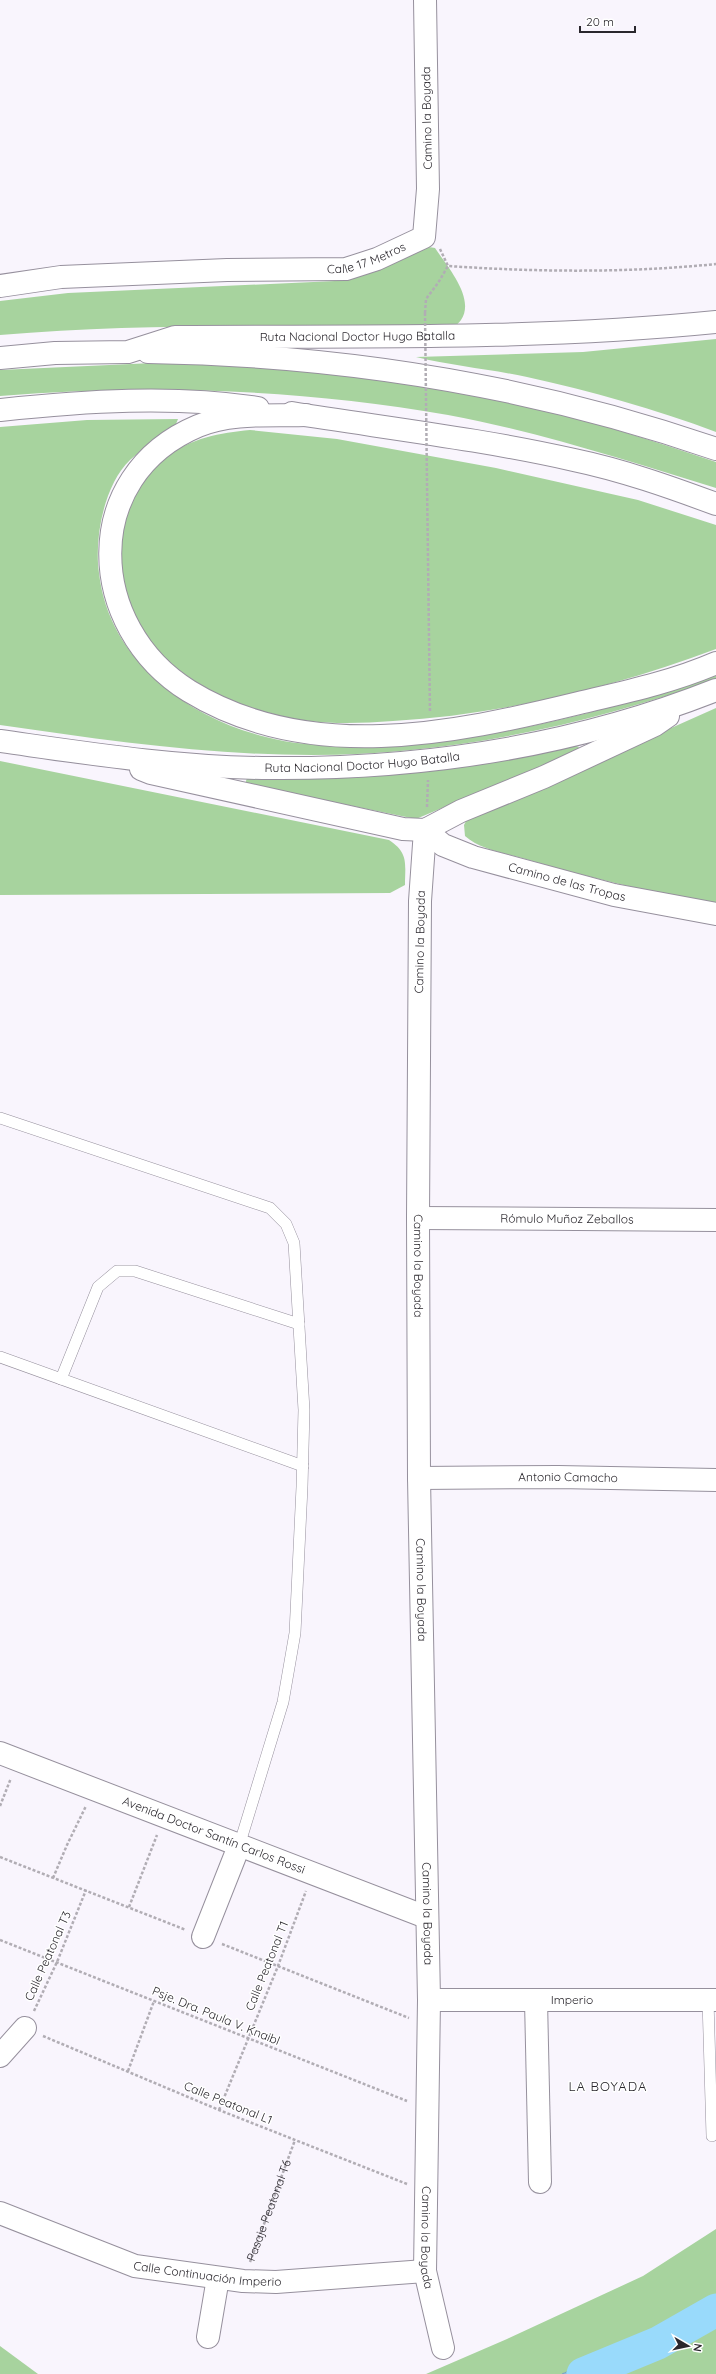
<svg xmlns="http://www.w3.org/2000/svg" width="716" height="2374" font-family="Quicksand,sans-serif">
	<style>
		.green { fill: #a7d39e }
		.water { fill: #99dafb; stroke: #78a4bd }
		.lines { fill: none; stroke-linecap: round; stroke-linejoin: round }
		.river { stroke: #99dafb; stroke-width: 33 }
		.service-casing { stroke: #96909d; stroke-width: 12 }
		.minor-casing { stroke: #96909d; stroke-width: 24 }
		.trunk-casing { stroke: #96909d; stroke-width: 24 }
		.path { stroke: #b1adb4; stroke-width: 2.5; stroke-dasharray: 3 2; stroke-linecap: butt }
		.service { stroke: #fff; stroke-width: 11 }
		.minor { stroke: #fff; stroke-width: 22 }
		.trunk { stroke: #fff; stroke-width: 22 }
		.path-bridge { stroke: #b1adb4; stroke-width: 2.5; stroke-dasharray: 3 2; stroke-linecap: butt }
		.labels { text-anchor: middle; stroke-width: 3; stroke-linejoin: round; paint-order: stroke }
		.street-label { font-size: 12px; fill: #2a272d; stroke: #fff }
		.neighbourhood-label { font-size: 13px; letter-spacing: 1px; fill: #2a272d; stroke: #fff }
	</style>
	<rect width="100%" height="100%" fill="#f9f5fd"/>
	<g class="green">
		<path d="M423,246l12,2c11,17 41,50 26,72 -2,3 -6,6 -9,8 -151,-1 -302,-6 -452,7v-34l68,-8 267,-12 23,-6z"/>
		<path d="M716,339v93c-61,-23 -125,-41 -189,-55 -37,-8 -74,-11 -111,-20l167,-5z"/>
		<path d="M175,362c119,8 238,16 353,44 64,15 126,35 188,56v26c-88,-27 -177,-56 -268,-73 -148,-26 -298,-31 -448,-19v-26z"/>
		<path d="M178,419l-2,5c-16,11 -32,23 -46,36 -26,25 -36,78 -31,113 5,44 27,81 61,110 31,27 66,44 106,54 41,11 86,9 128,7 21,-2 42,-2 63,-5 88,-12 175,-36 259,-65v5c-128,46 -267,76 -404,76 -104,0 -209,-15 -312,-30v-298l87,-7z"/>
		<path d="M250,430l87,9 159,29 142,32 78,25v124c-104,39 -212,65 -323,72 -41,3 -81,4 -120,-7 -42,-11 -83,-30 -113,-61 -51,-55 -56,-147 6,-196 25,-19 54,-24 84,-27z"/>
		<path d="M716,708v196c-66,-12 -130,-27 -194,-46 -18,-5 -43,-9 -57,-22l-1,-11 3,-6z"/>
		<path d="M576,746l3,1 -2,4 -161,68 -171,-35 2,-6 240,-17z"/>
		<path d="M0,761l389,79c20,13 16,24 16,45l-15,8 -390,2z"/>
		<path d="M716,2229v145h-107l27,-16 57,-19 -4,-14 -62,20 -65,29h-136l81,-35 136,-63z"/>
		<path d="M0,2346l38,28h-38z"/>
	</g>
	<path class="water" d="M689,2325l4,14 -57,19 -27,16h-47l65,-29z"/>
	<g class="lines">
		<path class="river" d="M583,2374l75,-31 58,-33"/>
		<defs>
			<g id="service">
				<path d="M0,1118l270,90 16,16 8,19 10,167 -2,77 -7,146 -12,69 -44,144"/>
				<path d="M0,1357l303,109"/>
				<path d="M61,1379l37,-92 19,-16h18l164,53"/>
				<path d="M708,2000l4,136"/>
			</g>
			<g id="minor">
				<path id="s2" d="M0,286l61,-9 166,-7 119,-1 31,-10 47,-22 4,-48 -3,-189"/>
				<path id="s3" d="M425,830l-5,71 -2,317 1,260 10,522 -4,271 18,77"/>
				<path id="s4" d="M425,830l18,15 30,12 141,38 102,19"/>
				<path id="s5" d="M418,1218l298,2"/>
				<path id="s6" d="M419,1478l139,-1 158,3"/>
				<path id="s7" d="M0,1753l426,164"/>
				<path d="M203,1937l36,-91"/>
				<path id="s8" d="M429,2000h287"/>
				<path d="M536,2000l4,182"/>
				<path d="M0,2056l25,-28"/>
				<path id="s9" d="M0,2213l135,53 108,15 33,1 149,-11"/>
				<path d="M208,2337l10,-59"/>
			</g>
			<g id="trunk">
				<path d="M148,352c196,3 383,33 568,97"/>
				<path id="s10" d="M0,358l55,-5 73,-1 47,-15c180,-1 361,3 541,-15"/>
				<path d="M0,410c84,-9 174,-15 258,-2"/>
				<path d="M292,413c94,15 189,26 282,47 48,10 96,27 142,44"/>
				<path d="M306,415c-34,1 -76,-3 -108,11 -119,50 -112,201 -9,265 119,73 263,43 390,12 46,-11 93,-21 137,-40"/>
				<path id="s11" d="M0,741c86,12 174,26 262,27 154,2 310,-21 454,-78"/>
				<path d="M141,769l10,4 252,56 22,1 36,-19 83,-34 111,-52 13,-9"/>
			</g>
		</defs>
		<use href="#service" class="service-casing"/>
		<use href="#minor" class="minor-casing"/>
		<use href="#trunk" class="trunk-casing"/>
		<g class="path">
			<path d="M440,249l8,17c89,6 179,7 268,-2"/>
			<path d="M425,313l1,-14 12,-16 10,-17"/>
			<path d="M427,483l3,230"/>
			<path d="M427,807l1,-27"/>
			<path d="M0,1806l11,-28"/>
			<path d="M0,1857l186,73"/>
			<path d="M53,1878l14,-33 19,-39"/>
			<path d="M129,1907l28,-72"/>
			<path d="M0,1940l407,161"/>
			<path d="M222,1944l187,74"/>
			<path d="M34,2011l23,-49 29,-72"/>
			<path d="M43,2036l176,74 188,74"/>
			<path d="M128,2071l26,-70"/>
			<path d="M219,2110l59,-144 28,-75"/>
			<path id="s1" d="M250,2262l45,-122"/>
		</g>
		<use href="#service" class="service"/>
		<use href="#minor" class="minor"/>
		<use href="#trunk" class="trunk"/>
		<path class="path-bridge" d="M425,313l2,170"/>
	</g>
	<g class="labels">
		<g class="street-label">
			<text transform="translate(427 118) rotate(-91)" y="4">Camino la Boyada</text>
			<text dy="4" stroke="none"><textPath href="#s2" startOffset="369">Calle 17 Metros</textPath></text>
			<text dy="4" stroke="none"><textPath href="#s10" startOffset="360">Ruta Nacional Doctor Hugo Batalla</textPath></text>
			<text dy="4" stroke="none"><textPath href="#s11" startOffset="364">Ruta Nacional Doctor Hugo Batalla</textPath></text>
			<text dy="4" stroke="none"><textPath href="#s4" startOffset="153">Camino de las Tropas</textPath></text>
			<text transform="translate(420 942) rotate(-89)" y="4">Camino la Boyada</text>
			<text dy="4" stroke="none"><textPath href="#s5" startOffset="149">Rómulo Muñoz Zeballos</textPath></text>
			<text dy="4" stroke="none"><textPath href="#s3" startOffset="436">Camino la Boyada</textPath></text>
			<text dy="4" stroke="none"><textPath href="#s6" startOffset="149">Antonio Camacho</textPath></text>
			<text dy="4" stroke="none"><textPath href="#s3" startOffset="760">Camino la Boyada</textPath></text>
			<text dy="4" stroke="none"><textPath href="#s7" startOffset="229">Avenida Doctor Santín Carlos Rossi</textPath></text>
			<text dy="4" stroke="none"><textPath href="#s3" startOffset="1084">Camino la Boyada</textPath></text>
			<text transform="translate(48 1956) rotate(-66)" y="4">Calle Peatonal T3</text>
			<text transform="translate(267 1966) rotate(-68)" y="4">Calle Peatonal T1</text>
			<text dy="4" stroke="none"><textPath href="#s8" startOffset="143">Imperio</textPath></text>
			<text transform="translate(216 2016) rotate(22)" y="4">Psje. Dra. Paula V. Knaibl</text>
			<text transform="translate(228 2103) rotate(22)" y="4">Calle Peatonal L1</text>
			<text dy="4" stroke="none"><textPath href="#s1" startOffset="55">Pasaje Peatonal T6</textPath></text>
			<text dy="4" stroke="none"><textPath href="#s3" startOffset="1408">Camino la Boyada</textPath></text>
			<text dy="4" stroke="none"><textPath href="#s9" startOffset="218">Calle Continuación Imperio</textPath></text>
		</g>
		<g class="neighbourhood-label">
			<text x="608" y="2091">LA BOYADA</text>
		</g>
	</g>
	<g transform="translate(688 2346) rotate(99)" stroke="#ffffff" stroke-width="3" paint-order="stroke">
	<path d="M0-3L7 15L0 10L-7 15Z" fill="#2a272d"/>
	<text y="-6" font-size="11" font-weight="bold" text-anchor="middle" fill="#2a272d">N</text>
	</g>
	<path d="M580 26v6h55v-6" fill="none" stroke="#2a272d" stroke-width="2"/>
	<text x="586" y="26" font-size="12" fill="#2a272d" stroke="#ffffff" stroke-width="3" paint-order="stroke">20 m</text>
</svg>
